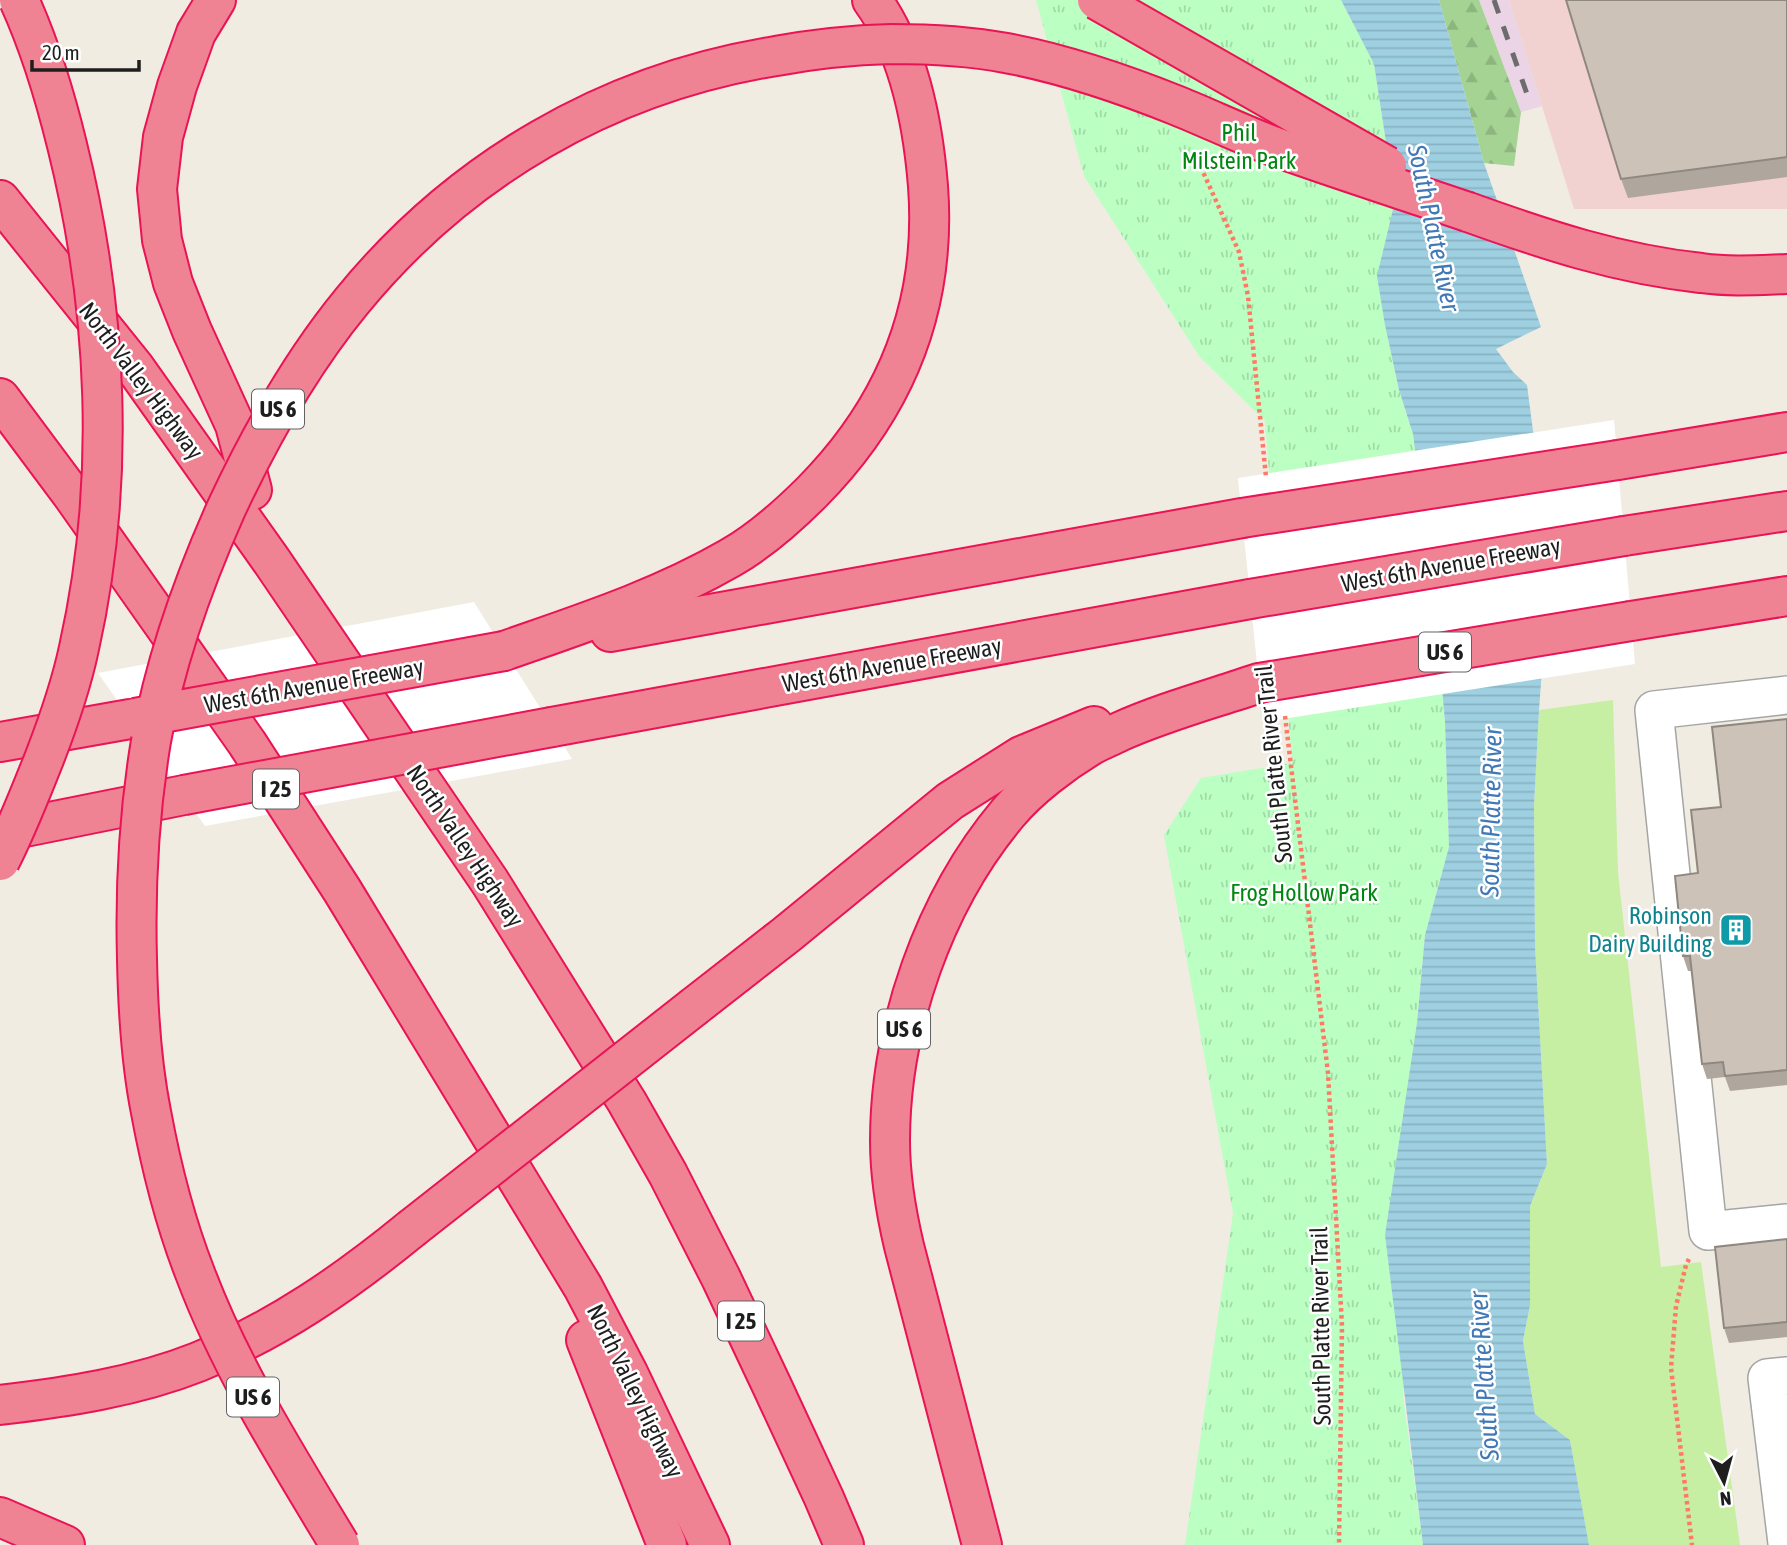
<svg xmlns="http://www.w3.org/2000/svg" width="1787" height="1545" font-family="'Asap Condensed',sans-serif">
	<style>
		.commercial { fill: #f2d2d0 }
		.railway { fill: #ead4e5 }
		.grass { fill: #c6efa3 }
		.forest { fill: url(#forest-firs) }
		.park { fill: url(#park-tufts) }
		.water { fill: url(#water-rules) }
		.pier { fill: #fff }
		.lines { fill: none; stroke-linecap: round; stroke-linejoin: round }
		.minor-casing { stroke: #a5a5a5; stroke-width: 40 }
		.highway-casing { stroke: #ea1355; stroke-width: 42 }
		.path { stroke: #ff7964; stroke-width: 4.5; stroke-dasharray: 3.5 3.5; stroke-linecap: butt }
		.minor { stroke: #fff; stroke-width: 37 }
		.highway { stroke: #ef8293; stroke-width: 38 }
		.rail { stroke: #6c6c6c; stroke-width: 5; stroke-dasharray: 14 14; stroke-linecap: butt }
		.highway-bridge-casing { stroke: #ea1355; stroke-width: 42; stroke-linecap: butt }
		.highway-bridge { stroke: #ef8293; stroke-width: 38 }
		.wall { fill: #afa79e }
		.building { fill: #ccc2b8; stroke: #8f8881; stroke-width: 2 }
		.labels { text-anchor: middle; stroke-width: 5; stroke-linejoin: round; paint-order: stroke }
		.shield { fill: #fff; stroke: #626262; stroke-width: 2 }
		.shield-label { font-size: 23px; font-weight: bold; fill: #1e1e1e }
		.park-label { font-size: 24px; fill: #018611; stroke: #fff }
		.street-label { font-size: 24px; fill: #1e1e1e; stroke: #fff }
		.culture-label { font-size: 24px; fill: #0d838f; stroke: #fff; text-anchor: end }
		.water-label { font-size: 26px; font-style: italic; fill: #4178b6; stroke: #fff }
	</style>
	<defs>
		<pattern id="forest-firs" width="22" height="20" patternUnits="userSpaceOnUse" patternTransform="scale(1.75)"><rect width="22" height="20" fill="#a4d393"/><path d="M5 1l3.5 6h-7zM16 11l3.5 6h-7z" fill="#8db57e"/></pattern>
		<pattern id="park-tufts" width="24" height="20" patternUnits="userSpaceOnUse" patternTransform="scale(1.75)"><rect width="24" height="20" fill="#bbffc2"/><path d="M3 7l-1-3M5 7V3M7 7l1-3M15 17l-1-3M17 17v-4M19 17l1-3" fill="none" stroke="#a0daa6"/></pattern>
		<pattern id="water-rules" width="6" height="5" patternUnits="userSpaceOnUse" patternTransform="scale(1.75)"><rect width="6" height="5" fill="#9ed0e2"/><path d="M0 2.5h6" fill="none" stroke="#88b2c1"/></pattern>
	</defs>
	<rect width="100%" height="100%" fill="#f0ece2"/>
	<path class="commercial" d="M1509,0h278v209h-213z"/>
	<path class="railway" d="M1479,0h30l33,106 -21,6z"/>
	<path class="grass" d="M1613,700l5,172 43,395 40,-5 39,283h-151l-19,-105 -35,-26 -12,-73 7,-36v-99l17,-42 -12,-218 -1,-140 5,-96z"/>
	<path class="forest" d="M1439,0h40l42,112 -7,54 -30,-3z"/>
	<path class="park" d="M1036,0h305l33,64 21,137 -10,124 14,65 14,44 21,162 11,126 4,125 -24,88 -8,88 -14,373 20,149h-238l48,-332 -69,-378 37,-57 91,-15 -27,-342 -66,-65 -115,-180z"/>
	<path class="water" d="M1341,0h98l45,163 57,164 -45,22 17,23 14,13 23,176 -11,149 -5,96 1,140 12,218 -17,42v99l-7,36 12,73 35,26 19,105h-166l-38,-310 32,-212 8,-88 24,-88 -4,-125 -11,-126 -21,-162 -14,-44 -14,-65 -8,-49 18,-75 -21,-137z"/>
	<g class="pier">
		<path d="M1614,420l21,244 -372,58 -25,-244z"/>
		<path d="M474,602l98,157 -367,67 -107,-153z"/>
	</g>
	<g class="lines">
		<defs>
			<g id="minor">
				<path d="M1787,695l-133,15 54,521 79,-8"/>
				<path d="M1787,1376l-20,2 20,165"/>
			</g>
			<g id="highway">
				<path d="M216,0l-20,33 -19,53 -14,51 -6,52 5,51 11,43 19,48 43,94 17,65"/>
				<path d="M0,200l135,168 136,192 219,322 137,220 41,72 53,104 51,108 52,112 20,47"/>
				<path d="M1468,212c78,28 150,52 233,61 29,4 57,2 86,1"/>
				<path d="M0,398l73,98 174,247 95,147 241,397 45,86 82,172"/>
				<path d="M1618,460l169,-28"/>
				<path d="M1624,536l163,-25"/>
				<path d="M1631,621l156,-25"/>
				<path d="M610,632l632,-114"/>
				<path d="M504,651c77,-27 155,-52 226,-93 30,-17 57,-41 82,-66 84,-85 125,-186 116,-306 -5,-62 -19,-135 -56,-186"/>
				<path d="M552,727l698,-128"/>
				<path d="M0,742l130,-23"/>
				<path d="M0,832l184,-37"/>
				<path d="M695,1006l91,-71 164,-134 71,-45 73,-30"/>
				<path d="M586,1340l81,205"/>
				<path d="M0,1405c67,-8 135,-18 198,-43 79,-32 147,-79 213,-133"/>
				<path d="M0,1517l65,28"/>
				<path d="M982,1545l-78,-299c-8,-34 -14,-70 -14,-105 0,-114 44,-240 118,-328 21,-25 54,-50 82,-67 9,-5 19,-9 29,-14 44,-20 93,-33 140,-49"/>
			</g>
		</defs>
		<use href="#minor" class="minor-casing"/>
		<use href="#highway" class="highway-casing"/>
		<g class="path">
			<path d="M1195,154l44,98 9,44 18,181"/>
			<path d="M1285,716l43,357 14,253 -3,219"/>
			<path d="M1689,1259l-3,6 -10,41 -5,62 21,177"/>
		</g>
		<use href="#minor" class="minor"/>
		<use href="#highway" class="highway"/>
		<path class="rail" d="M1494,0l33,94"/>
		<defs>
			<g id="highway-bridge">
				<path d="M1097,0l290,166"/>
				<path d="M1242,518l376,-58"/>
				<path d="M1250,599l374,-63"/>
				<path d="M1259,683l372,-62"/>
				<path d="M135,718l369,-67"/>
				<path d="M184,795l368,-68"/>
				<path d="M0,861c17,-33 30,-67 44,-102 14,-36 27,-73 35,-111 37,-165 29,-339 -12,-503 -12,-49 -27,-99 -48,-145"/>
				<path d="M411,1229l284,-223"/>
				<path d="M340,1545c-53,-88 -109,-176 -145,-272 -20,-51 -34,-107 -44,-161 -10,-50 -13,-102 -14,-153 -2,-73 2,-146 14,-218 14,-80 42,-158 75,-232 34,-73 75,-146 126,-208 108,-132 256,-218 424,-245 38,-7 77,-11 115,-12 38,0 78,2 115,9 59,11 117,31 172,53 32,13 63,28 95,40 64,23 130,44 195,66"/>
			</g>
		</defs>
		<use href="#highway-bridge" class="highway-bridge-casing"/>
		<use href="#highway-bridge" class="highway-bridge"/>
	</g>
	<g class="wall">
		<path d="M1787,0v177l-159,21 -7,-19z"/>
		<path d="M1787,719v366l-57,6 -5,-14 -18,2 -5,-15 -10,-93h-4l-5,-15 15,-83 23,-66z"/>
		<path d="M1787,1239v98l-58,6 -5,-15z"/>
	</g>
	<g class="building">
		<path d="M1566,0h221v157l-166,22z"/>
		<path d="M1787,719v351l-62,6 -2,-14 -21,2 -12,-108h-7l-8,-80 23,-3 -7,-63 30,-3 -9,-80z"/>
		<path d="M1787,1239v83l-63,6 -9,-81z"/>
	</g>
	<defs>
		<symbol id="building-square" viewBox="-11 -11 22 22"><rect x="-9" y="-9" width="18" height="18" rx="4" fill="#0f9aa8" stroke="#fff"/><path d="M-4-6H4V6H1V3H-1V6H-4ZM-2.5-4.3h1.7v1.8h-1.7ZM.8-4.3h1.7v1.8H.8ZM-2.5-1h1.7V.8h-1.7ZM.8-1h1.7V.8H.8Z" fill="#fff"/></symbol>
	</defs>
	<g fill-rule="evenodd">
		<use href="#building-square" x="1717" y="911" width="38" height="38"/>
	</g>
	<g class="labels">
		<g class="shield">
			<rect x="252" y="389.5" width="52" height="39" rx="5"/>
			<rect x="1419" y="632.5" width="52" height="39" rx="5"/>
			<rect x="253" y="769.5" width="46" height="39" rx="5"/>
			<rect x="878" y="1009.5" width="52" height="39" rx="5"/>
			<rect x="718" y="1301.5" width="46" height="39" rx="5"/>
			<rect x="227" y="1377.5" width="52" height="39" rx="5"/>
		</g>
		<g class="shield-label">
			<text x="278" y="417">US 6</text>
			<text x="1445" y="660">US 6</text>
			<text x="276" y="797">I 25</text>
			<text x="904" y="1037">US 6</text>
			<text x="741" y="1329">I 25</text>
			<text x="253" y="1405">US 6</text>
		</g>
		<g class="park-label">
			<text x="1239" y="141">Phil<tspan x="1239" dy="28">Milstein Park</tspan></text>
			<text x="1304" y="901">Frog Hollow Park</text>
		</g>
		<g class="street-label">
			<text transform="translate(141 381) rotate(53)" y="8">North Valley Highway</text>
			<text transform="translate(1451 565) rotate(-10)" y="8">West 6th Avenue Freeway</text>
			<text transform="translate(892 665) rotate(-10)" y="8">West 6th Avenue Freeway</text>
			<text transform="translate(314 686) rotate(-10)" y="8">West 6th Avenue Freeway</text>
			<text transform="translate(1274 764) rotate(-96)" y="8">South Platte River Trail</text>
			<text transform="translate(465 846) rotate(56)" y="8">North Valley Highway</text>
			<text transform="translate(1321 1326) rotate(-91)" y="8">South Platte River Trail</text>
			<text transform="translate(635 1391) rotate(64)" y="8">North Valley Highway</text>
		</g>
		<g class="culture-label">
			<text x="1712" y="924">Robinson<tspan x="1712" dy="28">Dairy Building</tspan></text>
		</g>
		<g class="water-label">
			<text transform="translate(1434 228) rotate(78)" y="9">South Platte River</text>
			<text transform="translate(1491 812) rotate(-89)" y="9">South Platte River</text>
			<text transform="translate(1484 1376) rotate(-94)" y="9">South Platte River</text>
		</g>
	</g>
	<g transform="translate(1724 1482) rotate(174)" stroke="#ffffff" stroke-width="5" paint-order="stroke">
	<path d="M0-5L12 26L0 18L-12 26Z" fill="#1e1e1e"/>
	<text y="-10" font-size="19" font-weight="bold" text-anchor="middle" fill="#1e1e1e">N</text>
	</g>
	<path d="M32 60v10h107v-10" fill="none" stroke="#1e1e1e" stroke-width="3.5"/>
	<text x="42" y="60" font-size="21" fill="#1e1e1e" stroke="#ffffff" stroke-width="5" paint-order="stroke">20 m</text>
</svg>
